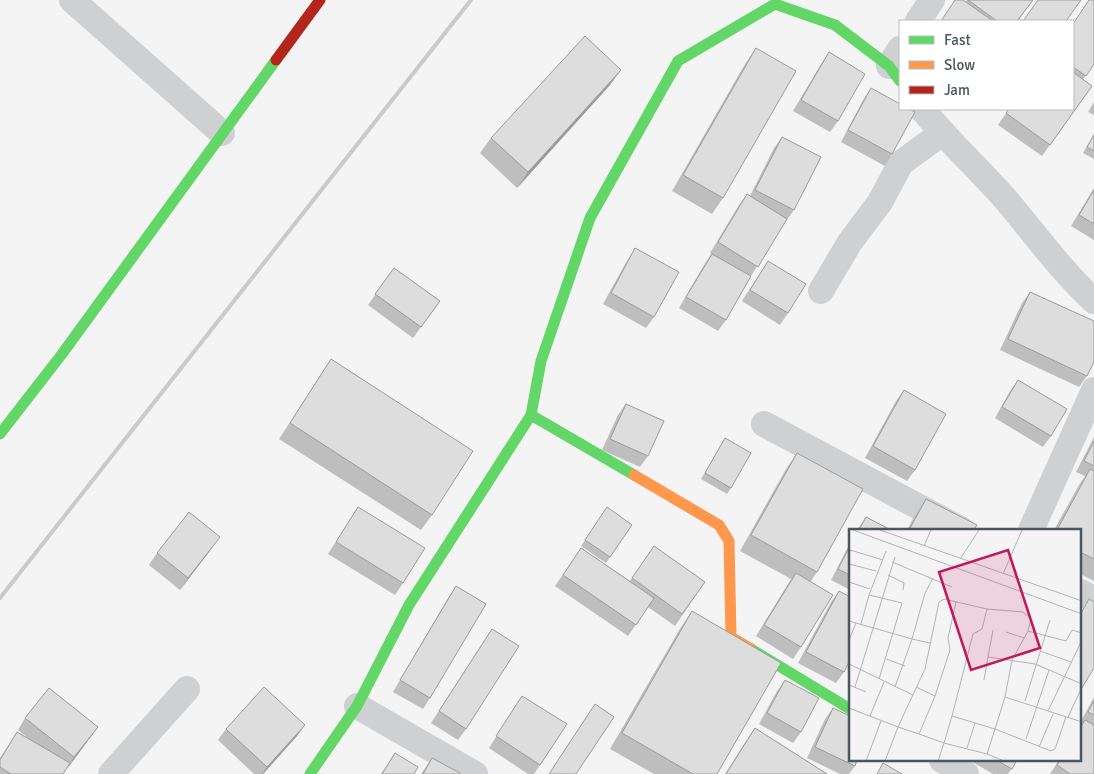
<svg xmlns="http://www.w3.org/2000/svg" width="1094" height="774" font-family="Signika,sans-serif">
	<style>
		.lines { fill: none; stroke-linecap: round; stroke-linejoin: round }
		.street { stroke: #ced0d2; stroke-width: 26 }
		.fast { stroke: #63d668; stroke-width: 11 }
		.slow { stroke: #ff974d; stroke-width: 11 }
		.jam { stroke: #b3261e; stroke-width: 11 }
		.rail { stroke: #c9cacc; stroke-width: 4 }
		.wall { fill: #bebebf }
		.shaded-wall { fill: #9b9b9b }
		.building { fill: #ddddde; stroke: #9b9b9b }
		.inset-road { fill: none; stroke: #b0b5b9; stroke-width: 1 }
		.view { fill: #c2185b; fill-opacity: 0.15; stroke: #c2185b; stroke-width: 2.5 }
		.inset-edge { fill: none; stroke: #4a5661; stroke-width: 2.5 }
	</style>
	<rect width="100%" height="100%" fill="#f4f4f4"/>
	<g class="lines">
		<g class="street">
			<path d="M72,0l150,133"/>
			<path d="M918,21l14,-21"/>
			<path d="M889,66l11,-17"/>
			<path d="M922,109c27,33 58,61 86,93 28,34 54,69 86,99"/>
			<path d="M821,291l29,-49 30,-40 21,-39 41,-30"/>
			<path d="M764,424l198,106"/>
			<path d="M1031,530l63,-140"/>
			<path d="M1080,592l14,7"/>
			<path d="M357,706l118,68"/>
			<path d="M942,760l24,14"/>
			<path d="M111,774l76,-85"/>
		</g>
		<g class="fast">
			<path d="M531,415l10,-54 49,-143 88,-157 97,-57 60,21 54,41 11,15"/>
			<path d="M0,434l62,-80 214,-294"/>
			<path d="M751,649l99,60"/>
			<path d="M310,774l47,-68 52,-101 122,-190 103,60"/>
		</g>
		<path class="slow" d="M634,475l85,50 10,16 2,96 20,12"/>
		<path class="jam" d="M276,60l44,-60"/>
		<path class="rail" d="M0,598l471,-598"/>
	</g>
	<g class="wall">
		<path d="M967,0h66l-15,21h-77l24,-19z"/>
		<path d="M1073,23l21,41 -11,15 9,7 -50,70 -44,-31 11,-16h64z"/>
		<path d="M756,48l-33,150 -11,16 -40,-23 73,-127z"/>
		<path d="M829,52l9,69 -8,11 -37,-21 28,-47z"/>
		<path d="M610,85l-93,103 -37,-35 11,-15z"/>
		<path d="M871,88l21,66 -7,12 -44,-24 22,-42z"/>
		<path d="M1094,102v13l-6,-3z"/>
		<path d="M1094,134v25l-11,-6z"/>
		<path d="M782,137l12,73 -8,11 -35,55 -25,44 -8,11 -39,-23 25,-43 7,-11 -1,-1 29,-48 8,-11 3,2 24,-48z"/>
		<path d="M1094,188v52l-23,-14z"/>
		<path d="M635,248l19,69 -8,11 -43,-24 25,-45z"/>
		<path d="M768,261l20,52 -8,12 -38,-24z"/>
		<path d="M394,268l46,33 -27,37 -45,-33z"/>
		<path d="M1030,292l57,84 -8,11 -79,-37 22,-47z"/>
		<path d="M331,359l101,156 -11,15 -142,-91z"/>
		<path d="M1018,380l33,56 -8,11 -48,-29 15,-27z"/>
		<path d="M904,390l11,80 -8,11 -42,-23 31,-57z"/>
		<path d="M626,404l22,52 -8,11 -38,-17 16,-35z"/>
		<path d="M1094,437v144l-14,-7v-44h-26l25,-45 6,-9 -9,-4z"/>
		<path d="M725,438l6,50 -4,6 -26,-15z"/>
		<path d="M797,453l20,119 -6,9 -10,66 -8,12 -37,-23 35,-57 -51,-28 46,-82z"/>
		<path d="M926,499l48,31h-67l8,-15z"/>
		<path d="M358,507l45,76 -8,12 -67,-41z"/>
		<path d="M607,507l25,18 -26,38 -25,-17z"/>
		<path d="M866,517l25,13h-34z"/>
		<path d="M850,543v47l-19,-10z"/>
		<path d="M654,546l51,36 -30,44 -27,-19 -20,29 -73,-50 26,-38 49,33z"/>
		<path d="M212,548l-32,42 -31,-25 8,-12z"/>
		<path d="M456,586l-26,112 -7,11 -30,-17 55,-94z"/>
		<path d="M839,591l5,81 -8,11 -38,-20 33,-61z"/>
		<path d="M692,611l25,163h-63l-44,-25 71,-122z"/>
		<path d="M492,629l-26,100 -8,11 -27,-17z"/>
		<path d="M785,680l16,52 -8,11 -34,-19 18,-33z"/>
		<path d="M522,696l18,69 -6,9h-6l-39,-26z"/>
		<path d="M1094,697v77h-44l9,-14h21v-33l2,-3 -2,-1z"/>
		<path d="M833,708l22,58 -6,8h-9l-33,-16 18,-39z"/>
		<path d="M25,718l73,9 -32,42 -3,5h-63v-16l17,-26 12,7 -11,-9z"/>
		<path d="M755,728l72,46h-102l19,-30z"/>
		<path d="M226,729l71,7 -34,38h-9l-36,-34z"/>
		<path d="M395,753l19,21h-33z"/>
		<path d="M432,758l28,16h-39z"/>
		<path d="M969,760h48l-9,14h-15z"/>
	</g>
	<g class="shaded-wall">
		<path d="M621,70l-11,15 -93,103 11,-16z"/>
		<path d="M220,537l-8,11 -32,42 8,-12z"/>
		<path d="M305,725l-8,11 -34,38h-1l5,-7z"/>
		<path d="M98,727l-8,11 -23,31 7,-12z"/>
	</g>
	<g class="building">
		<path d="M955,0h8l30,21h-52z"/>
		<path d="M968,0h65l-16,21h-20z"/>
		<path d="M1038,0h43l-15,21h-43z"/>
		<path d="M1089,0h5v64l-8,12 -13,-9v-43z"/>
		<path d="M585,36l36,34 -93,102 -37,-34z"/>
		<path d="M756,48l40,23 -73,127 -40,-23z"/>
		<path d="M829,52l36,22 -27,47 -37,-21z"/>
		<path d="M1073,72l19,14 -42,59 -44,-32 3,-4h64z"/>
		<path d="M871,88l29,16v5h9l6,3 -23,42 -44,-24z"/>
		<path d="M1094,135v16l-7,-4z"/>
		<path d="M782,137l39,20 -27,53 -39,-20z"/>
		<path d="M1094,190v34l-15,-9z"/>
		<path d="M747,194l40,25 -29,48 -40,-25z"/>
		<path d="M635,248l44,24 -25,45 -43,-24z"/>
		<path d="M712,254l39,22 -25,44 -40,-23z"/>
		<path d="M768,261l38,23 -18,29 -38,-23z"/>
		<path d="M394,268l46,33 -19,26 -46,-33z"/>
		<path d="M1030,292l64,29v41l-7,14 -79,-37z"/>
		<path d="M331,359l142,92 -41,64 -142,-92z"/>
		<path d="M1018,380l49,29 -16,27 -49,-29z"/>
		<path d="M904,390l42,24 -31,56 -42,-24z"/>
		<path d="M626,404l38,17 -16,35 -38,-17z"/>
		<path d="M725,438l26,15 -20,35 -26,-15z"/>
		<path d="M1094,441v25l-10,-5z"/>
		<path d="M797,453l66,36 -46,83 -66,-37z"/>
		<path d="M1090,469l4,2v88l-14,-7v-22h-23z"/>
		<path d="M926,499l51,26 -3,5h-65z"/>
		<path d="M358,507l67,41 -22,35 -67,-41z"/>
		<path d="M607,507l25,18 -22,32 -25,-17z"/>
		<path d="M189,512l31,25 -32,41 -31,-25z"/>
		<path d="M866,517l25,13h-32z"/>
		<path d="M654,546l51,36 -23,32 -50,-36z"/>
		<path d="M850,546v29l-12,-6z"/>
		<path d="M581,548l73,50 -18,27 -73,-50z"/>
		<path d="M796,573l37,22 -32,52 -37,-22z"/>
		<path d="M456,586l30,18 -56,94 -30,-18z"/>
		<path d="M839,591l11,6v63l-6,12 -38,-20z"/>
		<path d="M1089,599l5,3v66l-14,23v-76z"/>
		<path d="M692,611l89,52 -64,111h-24l-71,-41z"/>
		<path d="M492,629l27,17 -53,83 -27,-18z"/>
		<path d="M785,680l34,18 -18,34 -34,-19z"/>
		<path d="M264,687l41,38 -38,42 -41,-38z"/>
		<path d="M49,688l49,39 -24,30 -49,-39z"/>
		<path d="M522,696l45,28 -27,41 -44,-29z"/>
		<path d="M1094,701v14l-6,-3z"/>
		<path d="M595,704l19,13 -38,57h-27z"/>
		<path d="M833,708l17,8v44h7l-2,6 -40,-19z"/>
		<path d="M1085,720l9,5v49h-24l-13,-9 3,-5h20v-32z"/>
		<path d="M755,728l72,46h-101z"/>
		<path d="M17,732l53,31 -7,11h-52l-11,-7v-7z"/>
		<path d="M395,753l23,14 -4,7h-32z"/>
		<path d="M432,758l28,15v1h-37z"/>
		<path d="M996,760h21l-5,9z"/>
		<path d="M883,763l19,11h-25z"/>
	</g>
	<g transform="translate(849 529)">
		<rect width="232" height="232" fill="#f4f4f4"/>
		<path class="inset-road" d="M4,1l229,84M31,1l202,71M75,17l7,-16M0,27l1,-6 33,10M111,30l19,-29M43,33l60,25M0,35l27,7M154,45l19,-44M39,46l16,8 -1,7M0,53l21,7M138,80l36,3 8,7 -3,12 -16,29 -7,37 77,25M0,92l63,18 13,-46 8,-15M12,95l8,-29M144,101l-5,27 47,7 47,20M179,102l38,10 6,-11 10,3M157,103l18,6M0,111l7,-17M191,122l31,11M37,130l19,7M0,135l64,31M30,150l23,-76 -33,-8 17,-44M135,151l4,-23M0,156l17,7M6,158l40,-130M46,158l17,-48 18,4M67,158l19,9 15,-46 -2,-12 8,-36M86,167l-16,38 -21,-7 27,-58 14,-67 5,-3 43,10 -5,20 -9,5 -21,82 43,13 -8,25 -43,-11 -6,18M156,168l-10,32 56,22 4,-2 11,-32M176,172l25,-81M0,179l49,19 -13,34M199,182l34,-71M21,187l14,-34M219,188l14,-30M70,205l25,9 8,-27M177,210l23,-69M190,218l14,-33M118,219l8,-25M138,225l17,7M17,232l15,-40"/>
		<path class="view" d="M159,21l32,98 -69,22 -32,-98z"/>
		<rect width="232" height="232" class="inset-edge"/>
	</g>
	<rect x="899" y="20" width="175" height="90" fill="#ffffff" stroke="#b7bbc0"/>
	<rect x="909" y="36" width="25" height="8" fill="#63d668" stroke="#b7bbc0"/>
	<text x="944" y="45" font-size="15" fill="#4a5661">Fast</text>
	<rect x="909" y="61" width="25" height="8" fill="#ff974d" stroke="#b7bbc0"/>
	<text x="944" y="70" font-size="15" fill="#4a5661">Slow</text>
	<rect x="909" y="86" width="25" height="8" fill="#b3261e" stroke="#b7bbc0"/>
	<text x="944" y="95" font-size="15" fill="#4a5661">Jam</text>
</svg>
